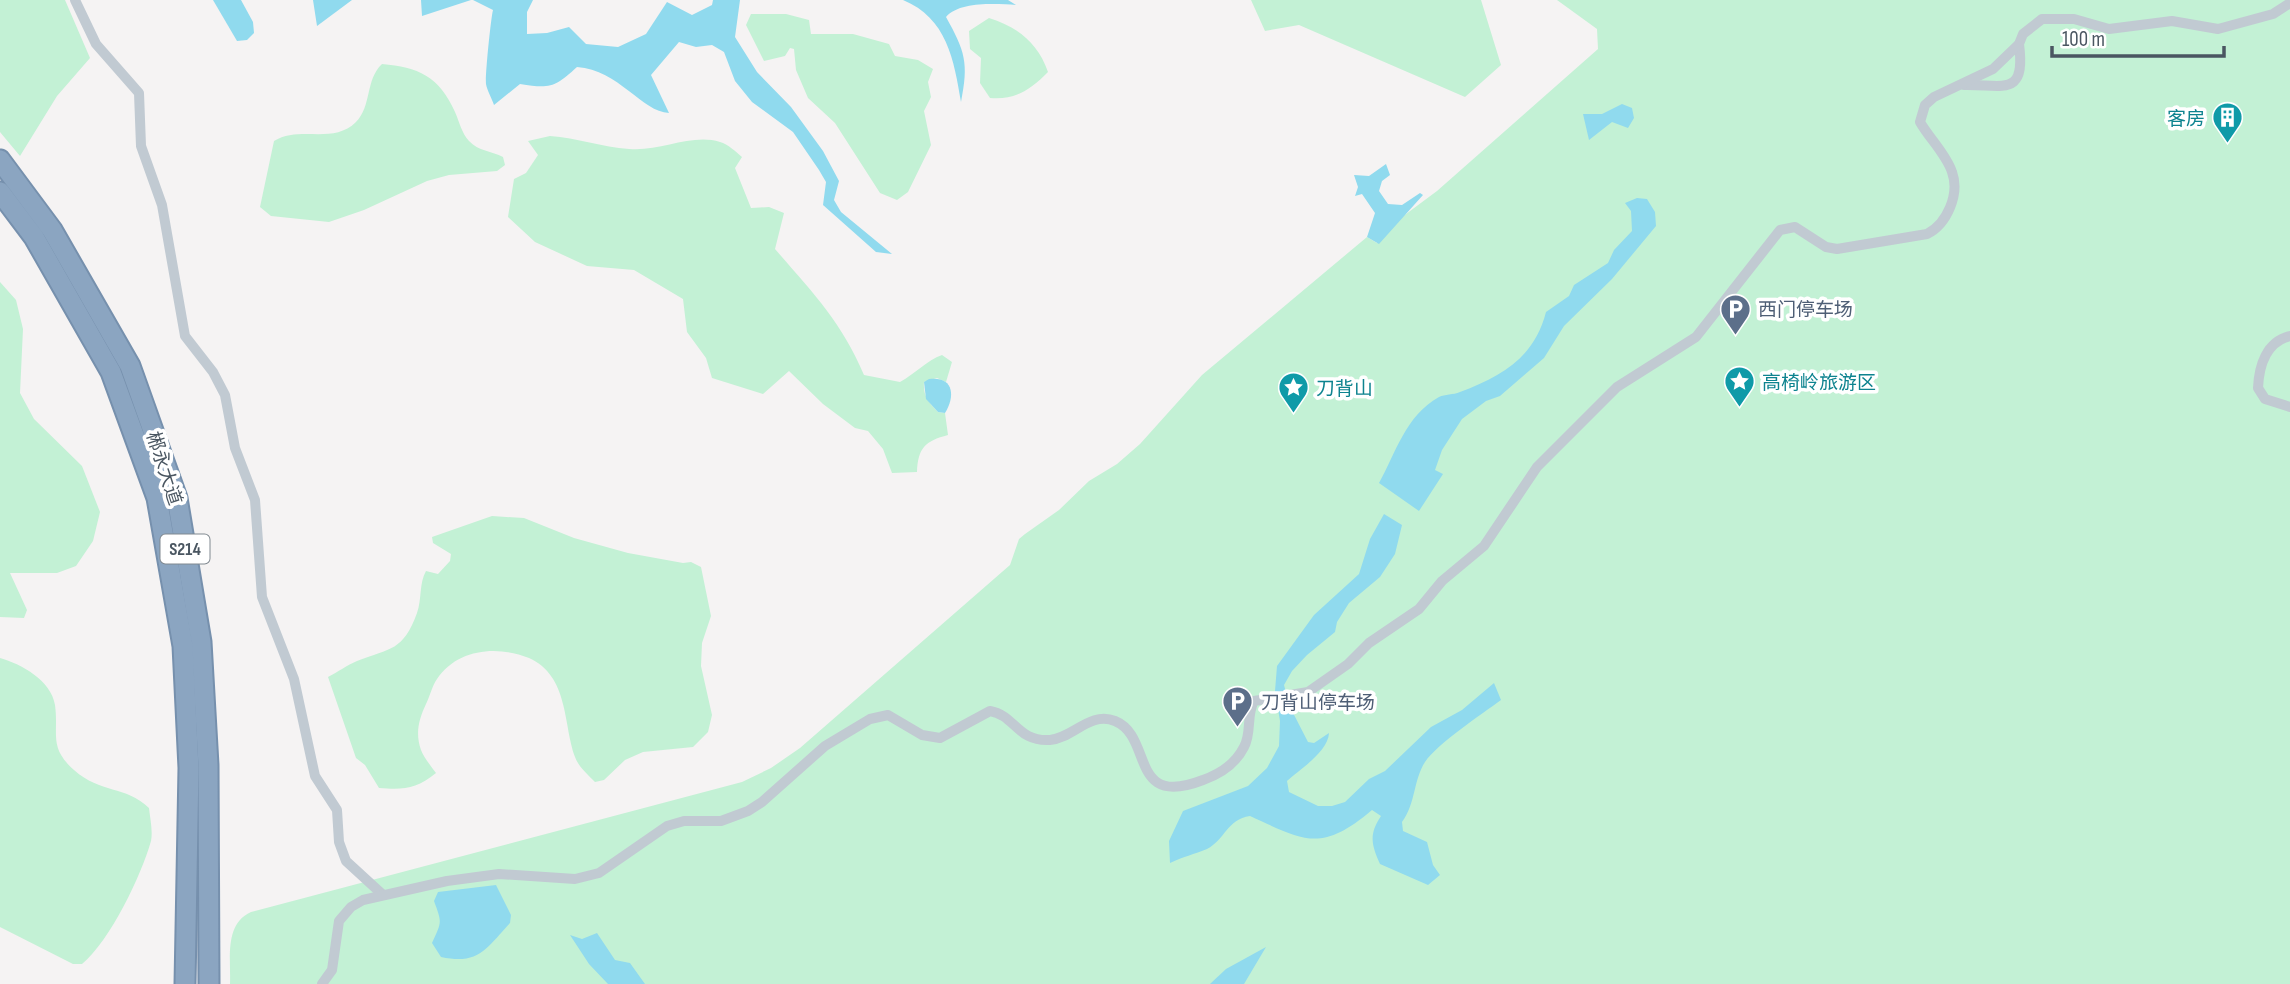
<svg xmlns="http://www.w3.org/2000/svg" width="2290" height="984" font-family="'Sofia Sans Condensed','Noto Sans SC',sans-serif">
	<style>
		.green { fill: #c3f1d5 }
		.water { fill: #90daee }
		.lines { fill: none; stroke-linecap: round; stroke-linejoin: round }
		.highway-casing { stroke: #7690ad; stroke-width: 23 }
		.street { stroke: #c1cad2; stroke-width: 10 }
		.highway { stroke: #8ba5c1; stroke-width: 19 }
		.labels { text-anchor: middle; stroke-width: 7; stroke-linejoin: round; paint-order: stroke }
		.shield { fill: #fff; stroke: #808990; stroke-width: 2 }
		.shield-label { font-size: 18px; font-weight: bold; fill: #4a5661 }
		.culture-label { font-size: 19px; fill: #0d838f; stroke: #fff; text-anchor: start }
		.service-label { font-size: 19px; fill: #4e5e75; stroke: #fff; text-anchor: start }
		.street-label { font-size: 19px; fill: #4a5661; stroke: #fff }
	</style>
	<rect width="100%" height="100%" fill="#f5f3f3"/>
	<g class="green">
		<path d="M0,0h65l25,58 -33,38 -37,60 -20,-24z"/>
		<path d="M1251,0h230l20,65 -36,32 -166,-72 -34,6z"/>
		<path d="M1557,0h733v984h-2060c1,-25 -6,-60 21,-72l491,-130 29,-14 29,-20 210,-183 9,-26 6,-5 34,-24 30,-29 28,-17 23,-20 62,-69 165,-138 10,6 25,-26 35,-26 161,-142 -1,-20z"/>
		<path d="M751,14h35l23,6 2,14h42l36,10 6,12 23,4 15,9 -5,13 3,15 -7,14 7,34 -23,47 -11,8 -17,-7 -45,-70 -27,-25 -12,-28 -2,-21 -4,-1 -5,8 -21,5 -18,-36z"/>
		<path d="M989,18c29,9 49,25 59,54 -18,18 -32,28 -58,26l-10,-15 1,-25 -11,-9 -1,-18z"/>
		<path d="M382,64c36,3 57,12 73,48 4,9 7,22 14,29 9,10 23,10 34,16l2,8 -8,6 -48,4 -22,6 -63,29 -35,12 -58,-6 -11,-9 14,-66c26,-16 59,4 82,-19 16,-16 9,-42 26,-58z"/>
		<path d="M550,136c27,2 52,11 79,13 30,3 63,-16 91,-7 8,2 16,10 22,15l-7,11 16,40 18,-1 15,6 -9,36c38,44 66,72 89,126l36,7c15,-8 27,-22 42,-27l10,7 -6,20 -9,-4 -13,4c-1,14 4,20 14,30l7,1 3,22c-23,6 -30,13 -31,37l-25,1 -9,-24 -15,-18 -13,-3 -32,-24 -34,-33 -26,23 -51,-16 -6,-20 -19,-26 -4,-33 -49,-29 -47,-4 -52,-24 -27,-25 6,-38 12,-6 12,-18 -10,-14z"/>
		<path d="M0,282l16,18 7,29 -3,64 14,26 48,47 18,46 -7,29 -17,25 -19,7h-47l17,37 -3,8 -24,-1z"/>
		<path d="M492,516l32,2 50,20 54,15 55,10 8,-1 10,5 10,49 -9,27 -1,23 11,49 -4,17 -15,15 -50,5 -18,8 -21,20 -9,2c-7,-7 -17,-16 -20,-25 -12,-33 -6,-81 -46,-99 -32,-13 -72,-9 -92,21 -5,7 -7,17 -11,25 -7,15 -11,29 -5,46 3,8 10,16 15,23 -20,16 -32,17 -57,15l-14,-23 -9,-7 -28,-81c10,-5 19,-12 29,-16 34,-13 46,-10 60,-48 5,-14 2,-30 9,-42l12,3 12,-13 1,-7 -18,-11 -1,-6z"/>
		<path d="M0,658c21,6 51,22 55,47 4,29 -7,42 19,65 27,24 51,15 75,38 1,10 4,23 2,33 -10,35 -41,100 -69,123h-9l-73,-37z"/>
	</g>
	<g class="water">
		<path d="M213,0h28l12,22 1,11 -7,7 -10,1z"/>
		<path d="M313,0h39l-35,26z"/>
		<path d="M421,0h50l-49,16z"/>
		<path d="M473,0h60l-6,12v22l20,-1 22,-6 17,17 32,3 28,-13 21,-32 25,13 20,-10 1,-5h27l-5,37 22,35 34,35 32,44 16,30 -5,19 7,12 51,42 -16,-2 -53,-47 3,-23 -7,-12 -26,-38 -41,-30 -17,-21 -11,-29 -12,-7 -16,2 -17,-5 -28,33 18,38c-27,-1 -50,-43 -92,-46 -22,20 -26,22 -57,17l-26,21c-2,-6 -7,-15 -8,-21 -1,-8 5,-67 7,-74z"/>
		<path d="M903,0h105l8,5c-19,-1 -56,-4 -70,12 19,34 23,46 15,85 -7,-42 -14,-84 -58,-102z"/>
		<path d="M1622,104l10,4 2,10 -6,10 -16,-6 -23,18 -6,-26h19z"/>
		<path d="M1386,164l4,11 -8,6 -3,10 9,13 14,1 18,-12 3,2 -44,49 -12,-7 8,-24 -13,-19 -7,2 3,-9 -4,-12 15,1z"/>
		<path d="M1637,198l10,1 8,13 1,14 -44,53 -48,47 -20,32 -44,38 -14,5 -24,18 -20,31 -7,20 8,4 -24,37 -40,-28c17,-30 26,-67 60,-86 6,-3 14,-2 21,-5 42,-16 74,-34 86,-80l23,-16 5,-11 34,-22 6,-13 18,-19 -1,-20 -6,-8z"/>
		<path d="M929,379c24,-3 27,16 16,34l-7,-1 -12,-13 -2,-17z"/>
		<path d="M1384,514l18,11 -7,29 -15,23 -31,26 -12,19 -2,10 -28,23 -15,16 -8,14 6,22 18,35 6,1 15,-10c-1,19 -29,36 -42,48l2,11 29,14h14l13,-4 24,-23 16,-8 46,-44 31,-17 32,-27 7,17c-19,14 -63,43 -76,62 -12,19 -9,41 -23,60l1,9 24,11 6,23 7,10 -12,10 -48,-21c-9,-20 -11,-30 1,-48l-9,-6c-51,43 -67,31 -122,6 -23,3 -25,24 -43,33 -12,5 -25,8 -37,14l-1,-22 14,-30 65,-25 19,-18 12,-22 1,-25 -5,-30 2,-25 37,-51 45,-41 11,-35z"/>
		<path d="M496,885l15,30 -1,8c-24,26 -31,42 -69,34l-9,-14c10,-22 10,-20 2,-42l4,-9z"/>
		<path d="M597,933l18,27 15,3 15,21h-37l-19,-20 -19,-29 12,4z"/>
		<path d="M1266,947l-22,37h-34l16,-15z"/>
	</g>
	<g class="lines">
		<defs>
			<g id="highway">
				<path d="M0,160l52,70 78,136 47,132 24,144 7,123 1,219"/>
				<path d="M0,192l34,45 77,135 46,126 26,148 6,122 -4,216"/>
			</g>
		</defs>
		<use href="#highway" class="highway-casing"/>
		<g class="street">
			<path d="M75,0l21,44 43,49 2,53 21,59 23,131 28,36 12,23 10,53 20,52 7,97 32,82 21,97 22,34 2,32 7,19 36,33"/>
			<path d="M1964,85c39,-1 62,13 55,-41"/>
			<path d="M2290,336c-24,6 -31,30 -32,52l7,11 25,8"/>
			<path d="M322,984l10,-14 7,-49 12,-14 12,-7 84,-19 52,-7 76,5 24,-6 68,-47 17,-5h37l27,-10 14,-9 63,-56 45,-27 18,-4 34,20 18,3 50,-27c25,4 27,31 60,29 23,-2 40,-29 65,-19 39,16 13,88 88,59 17,-6 33,-17 41,-33 8,-14 2,-32 10,-46l54,-9 40,-28 21,-21 50,-34 23,-28 42,-35 53,-79 80,-80 79,-50 84,-107 15,-3 31,20 11,2 90,-15c20,-10 33,-40 25,-62 -6,-18 -23,-34 -32,-50l5,-17 9,-8 59,-28 26,-25 4,-10 19,-15h32l35,10 63,-8 46,8 55,-15 17,-11"/>
		</g>
		<use href="#highway" class="highway"/>
	</g>
	<defs>
		<symbol id="building-pin" viewBox="-11 -11 22 30"><path d="M0 17L-7.5 6A9.5 9.5 0 1 1 7.5 6Z" fill="#0f9aa8" stroke="#fff"/><path d="M-4-6H4V6H1V3H-1V6H-4ZM-2.5-4.3h1.7v1.8h-1.7ZM.8-4.3h1.7v1.8H.8ZM-2.5-1h1.7V.8h-1.7ZM.8-1h1.7V.8H.8Z" fill="#fff"/></symbol>
		<symbol id="parking-pin" viewBox="-11 -11 22 30"><path d="M0 17L-7.5 6A9.5 9.5 0 1 1 7.5 6Z" fill="#5c6f8a" stroke="#fff"/><path d="M-3.5-5.5H1a3.5 3.5 0 0 1 0 7H-1V5.5H-3.5ZM-1-3.4V-.6H.8a1.4 1.4 0 0 0 0-2.8Z" fill="#fff"/></symbol>
		<symbol id="sight-pin" viewBox="-11 -11 22 30"><path d="M0 17L-7.5 6A9.5 9.5 0 1 1 7.5 6Z" fill="#0f9aa8" stroke="#fff"/><path d="M0-6L1.8-2.2L6-1.7L2.9 1.2L3.7 5.4L0 3.3L-3.7 5.4L-2.9 1.2L-6-1.7L-1.8-2.2Z" fill="#fff"/></symbol>
	</defs>
	<g fill-rule="evenodd">
		<use href="#building-pin" x="2210" y="100" width="35" height="47"/>
		<use href="#parking-pin" x="1718" y="292" width="35" height="47"/>
		<use href="#sight-pin" x="1722" y="364" width="35" height="47"/>
		<use href="#sight-pin" x="1276" y="370" width="35" height="47"/>
		<use href="#parking-pin" x="1220" y="684" width="35" height="47"/>
	</g>
	<g class="labels">
		<rect class="shield" x="160.5" y="534.5" width="49" height="29" rx="5"/>
		<g class="shield-label">
			<text x="185" y="555">S214</text>
		</g>
		<g class="culture-label">
			<text x="2205" y="125" text-anchor="end">客房</text>
			<text x="1762" y="389">高椅岭旅游区</text>
			<text x="1316" y="395">刀背山</text>
		</g>
		<g class="service-label">
			<text x="1758" y="316">西门停车场</text>
			<text x="1261" y="709">刀背山停车场</text>
		</g>
		<g class="street-label">
			<text transform="translate(165 468) rotate(72)" y="7">郴永大道</text>
		</g>
	</g>
	<path d="M2052 46v10h172v-10" fill="none" stroke="#4a5661" stroke-width="3.5"/>
	<text x="2062" y="46" font-size="21" fill="#4a5661" stroke="#ffffff" stroke-width="5" paint-order="stroke">100 m</text>
</svg>
